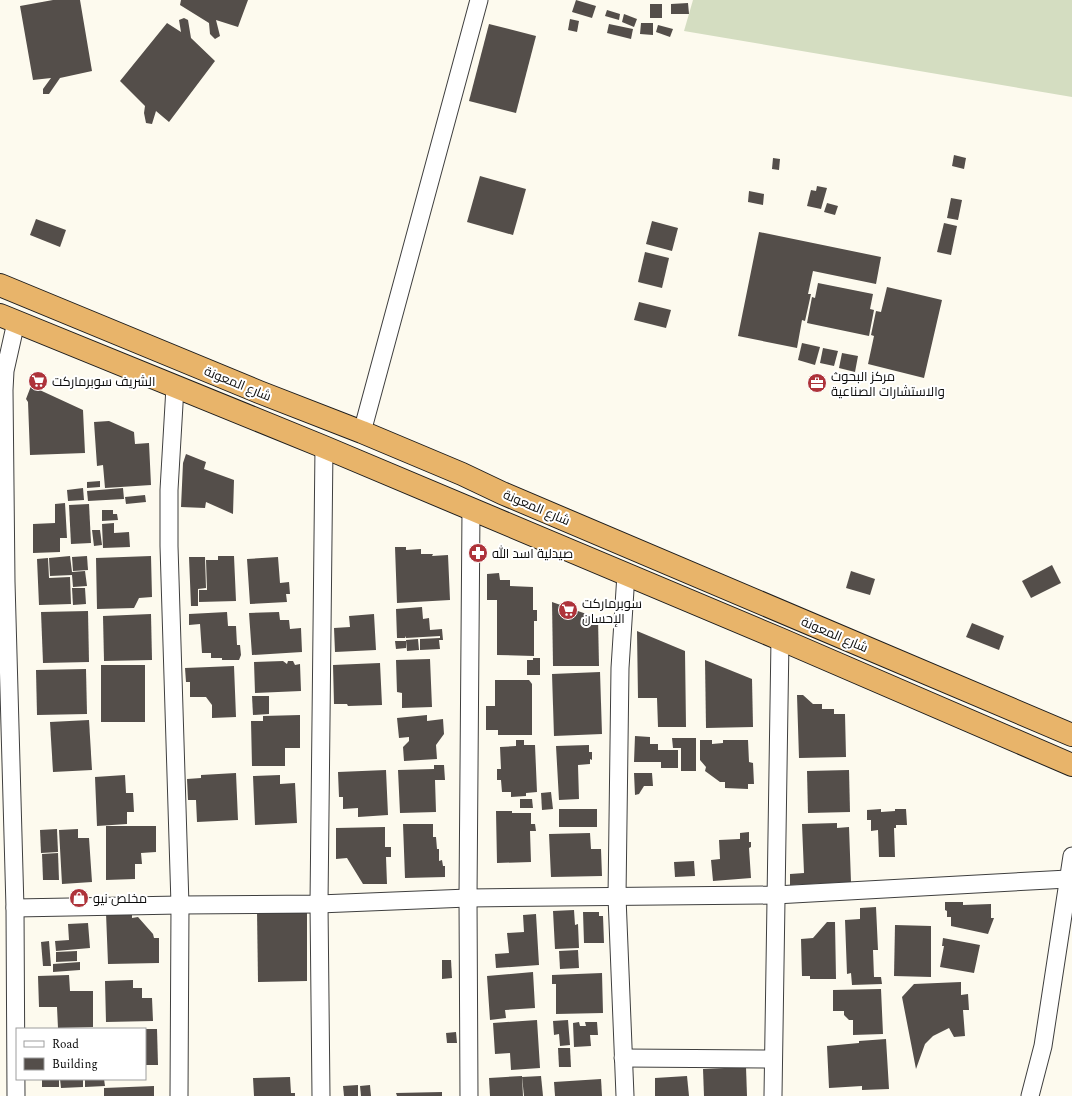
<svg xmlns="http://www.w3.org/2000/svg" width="1072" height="1096" font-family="Spectral,Cairo,serif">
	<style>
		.cemetery { fill: #d4ddc1 }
		.building { fill: #544e4a }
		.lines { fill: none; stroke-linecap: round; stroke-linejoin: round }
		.minor-casing { stroke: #3f3f3f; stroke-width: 19 }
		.trunk-casing { stroke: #1d1d1d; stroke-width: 24 }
		.minor { stroke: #fff; stroke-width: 17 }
		.trunk { stroke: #e8b46a; stroke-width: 22 }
		.labels { text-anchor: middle; stroke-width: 4; stroke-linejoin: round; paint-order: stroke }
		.poi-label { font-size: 13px; fill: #0c0c0c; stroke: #fff; text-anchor: start }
		.street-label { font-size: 13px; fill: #0c0c0c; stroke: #fff }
	</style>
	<rect width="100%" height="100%" fill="#fdfaee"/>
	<path class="cemetery" d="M693,0h379v97l-388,-66z"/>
	<g class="building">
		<path d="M53,0h27l12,71 -32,7 -11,16h-6v-5l8,-11 -18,2 -13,-74z"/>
		<path d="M181,0h67l-10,27 -22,-7 4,16 -5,3 -5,-5 -1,-11 -29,-18z"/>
		<path d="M576,0l20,6 -4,12 -20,-6z"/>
		<path d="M688,3l1,11h-18v-10z"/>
		<rect x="650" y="4" width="12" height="14"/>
		<path d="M607,10l13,4 -1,6 -14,-4z"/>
		<path d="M624,14l13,5 -3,8 -12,-5z"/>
		<path d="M184,18l4,2 3,18 24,23 -46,61 -13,-11 -4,13 -6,-1 -2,-10 1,-7 -25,-25 47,-58 14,9 -2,-12z"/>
		<path d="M570,19l9,2 -2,11 -9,-2z"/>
		<path d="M641,23h12v12l-13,-1z"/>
		<path d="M489,24l47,12 -20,77 -47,-12z"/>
		<path d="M609,24l24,5 -2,10 -24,-6z"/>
		<path d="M658,25l15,4 -3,8 -14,-5z"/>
		<path d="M954,155l12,3 -2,11 -12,-3z"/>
		<path d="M773,158l7,1 -1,11 -7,-1z"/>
		<path d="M480,176l46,13 -13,46 -46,-13z"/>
		<path d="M817,186l10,2 -6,21 -14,-3 4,-16 5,1z"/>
		<path d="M749,191l15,3 -1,11 -15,-3z"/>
		<path d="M951,198l11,2 -4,20 -11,-2z"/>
		<path d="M827,203l11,3 -3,9 -11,-3z"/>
		<path d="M36,219l30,11 -6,17 -30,-12z"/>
		<path d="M652,221l26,7 -6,23 -26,-7z"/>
		<path d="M944,223l13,3 -6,29 -14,-3z"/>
		<path d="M759,232l122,25 -5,27 -63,-13 -5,23h3l-6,27 -3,-1 -5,28 -59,-12z"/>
		<path d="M645,252l24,6 -7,30 -24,-6z"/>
		<path d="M818,283l55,11 -3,15 4,1 -5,26 -62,-13 5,-26 3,1z"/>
		<path d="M887,287l55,13 -18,78 -56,-14 6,-28 -3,-1 5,-24 5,1z"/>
		<path d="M639,302l32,8 -5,18 -32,-8z"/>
		<path d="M802,343l18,4 -5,18 -17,-5z"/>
		<path d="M823,348l15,3 -4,15 -14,-3z"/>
		<path d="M842,353l16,3 -3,16 -16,-4z"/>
		<path d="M31,386l52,24 2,43 -55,2 -2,-53 -2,-3z"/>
		<path d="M109,421l25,11 1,12 14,-1 2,42 -46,3 -2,-23 -6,1 -3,-44z"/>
		<path d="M186,454l20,8 -2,7 30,11 -1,34 -27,-12 -1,6 -24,-1 2,-44z"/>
		<path d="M100,481v6l-13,1v-6z"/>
		<path d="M83,488l1,12 -16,1 -1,-11z"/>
		<path d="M123,488l1,11 -36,2 -1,-10z"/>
		<path d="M145,495l1,7 -20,2 -1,-7z"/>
		<path d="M65,503l2,35h-7v14l-27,1v-29l22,-1v-19z"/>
		<path d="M89,504l2,39 -20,1 -2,-39z"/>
		<path d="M102,510h11v4h4l1,6 -16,1z"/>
		<path d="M114,523v10l15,-1 1,15 -27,1 -1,-24z"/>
		<path d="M92,530h8l2,15 -8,1z"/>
		<path d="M395,547h11v3l15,-1v5h12l-1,2 16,-1 2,45 -53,3z"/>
		<path d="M70,556l2,16 13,-1 2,15 -14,1 -1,-12 -22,1 -1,-18z"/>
		<path d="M87,556l1,14 -15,1 -1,-14z"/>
		<path d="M151,556l1,41 -13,1 -5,10 -37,1 -1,-51z"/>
		<path d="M218,556h16l2,45 -37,1v-12h8l-1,-30h12z"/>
		<path d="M189,557h16l1,31 -8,1v17h-7z"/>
		<path d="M278,557l2,26 9,-1 1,12h-4l1,8 -37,2 -3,-45z"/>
		<path d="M48,558l1,20 21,-1 1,27 -32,1 -2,-46z"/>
		<path d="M1052,565l9,18 -30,15 -9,-17z"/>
		<path d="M851,571l24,8 -5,16 -24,-7z"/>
		<path d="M499,573l1,7h10v6l23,1v23h4v11h-3v35l-37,-1v-55h-10v-26z"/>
		<path d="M72,588h13l1,16 -13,1z"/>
		<path d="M552,602l46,16 1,48h-46z"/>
		<path d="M422,607l1,12 6,-1 1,12 12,-1 1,11h-4l1,9 -20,1v-11l20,-1v-2l-34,2v-2l-1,2h-8l-1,-29z"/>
		<path d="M88,611l1,51 -46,1 -2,-51z"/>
		<path d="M227,612l1,14h8l1,19h3l1,10 -2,5h-17v-2h-11v-5h-9l-2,-29 -11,1v-11z"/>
		<path d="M279,612l1,8h9l1,9 11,-1 1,24 -50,3 -3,-42z"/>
		<path d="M151,614l1,46 -48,1 -1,-45z"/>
		<path d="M374,614l2,36 -41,2 -1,-24 16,-1 -1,-11z"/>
		<path d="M972,623l32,13 -5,14 -33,-13z"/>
		<path d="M637,631l48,20 1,76h-28l-1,-29h-19z"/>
		<path d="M418,639l1,11 -12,1 -1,-11z"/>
		<path d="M395,641h11v7l-10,1z"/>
		<path d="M533,658h7v17h-13v-15h6z"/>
		<path d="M430,659l2,48 -30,1v-15l-5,-1 -1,-32z"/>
		<path d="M705,660l47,19 1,48 -47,1z"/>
		<path d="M283,661l4,3 1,-3h5l2,4 5,-1 1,27 -46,2 -1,-31z"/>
		<path d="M380,663l2,42 -34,1 -1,-2h-13l-1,-39z"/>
		<rect x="101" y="665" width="44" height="57"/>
		<path d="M234,666l2,51 -24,1v-13l-6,-8h-16v-15h-4l-1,-14z"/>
		<path d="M86,669l1,45 -50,1 -1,-45z"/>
		<path d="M600,672l2,62 -48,2 -2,-62z"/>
		<path d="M495,680h34l3,4v51h-34v-5h-12v-24h9z"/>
		<path d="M797,695h6l10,9h9v5h12v5h11l1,43 -47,1z"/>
		<path d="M252,696h17v18l-16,1z"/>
		<path d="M300,715v33h-15v18h-33l-1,-45h12v-5z"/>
		<path d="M427,715v6l16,-2 1,15 -8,11 1,14 -33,2 -1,-14 6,-6v-4l-10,1 -2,-20z"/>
		<path d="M89,720l3,50 -39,2 -3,-50z"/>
		<path d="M635,736l15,1v7h8v6h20v18h-17v-6h-27z"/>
		<path d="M672,738h24v33h-15v-23h-8z"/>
		<path d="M516,740h8v5h11l2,47 -11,1v3l-15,1v-5h-9l-1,-12h-4v-11h4l-1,-22 16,-1z"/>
		<path d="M700,740h12v4l11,-1v-3h25l1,22 4,1 1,21h-6v5l-23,-1v-6h-5l-15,-11 1,-4 -6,-7z"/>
		<path d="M589,745v7h3v8l-2,-1v5l-12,1 1,34 -20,1 -3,-54z"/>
		<path d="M434,765h10l1,15h-10l1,32 -36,1 -2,-43 36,-1z"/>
		<path d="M386,770l2,45 -30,2v-9l-15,1v-12h-4l-1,-25z"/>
		<path d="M849,770l1,42 -42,1 -1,-42z"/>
		<path d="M236,773l2,47 -41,2 -1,-22h-8l-1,-21 14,-1v-3z"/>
		<path d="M634,773h18l1,13h-9l-5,8 -4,1z"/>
		<path d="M125,775l1,18h7l1,19h-7v12l-30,2 -2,-49z"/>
		<path d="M280,775v9l15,-1 2,40 -42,2 -2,-49z"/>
		<path d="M551,792l2,17 -11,1 -1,-17z"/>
		<path d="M520,799h12l1,9h-13z"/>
		<rect x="559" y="809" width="38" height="18"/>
		<path d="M881,809v3l14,-1v-2h11l1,16h-11v3h-2l1,29h-16l-1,-27 -7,1v-11h-4v-10z"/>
		<path d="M496,811h16v2h19v11h4l1,7h-6l1,31 -34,1z"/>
		<path d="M837,823v5l12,-1 2,55 -61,3v-11l14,-1 -2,-49z"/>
		<path d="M403,824h30v13h3l1,12h2v12l3,-1 1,6h2v11l-40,1z"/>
		<path d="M106,826h50v26l-15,1 1,11h-7v15l-29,1z"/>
		<path d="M385,827v20h6v10h-5l1,27h-24l-16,-26 -11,1v-31z"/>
		<path d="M57,829l1,23 -17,1 -1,-23z"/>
		<path d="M78,829v9h11l3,44 -30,2 -3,-54z"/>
		<path d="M749,832v10h2v5l-2,1 2,30 -38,3 -2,-21 9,-1 -1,-19 21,-1v-6z"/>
		<path d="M590,833l1,16h10l1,27 -51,1 -2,-43z"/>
		<path d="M58,853l1,27h-16l-1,-26z"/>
		<path d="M694,861l1,15 -20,1 -1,-15z"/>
		<path d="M945,902h18v3l28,-1v14h3l-6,16 -37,-8v-9h-4v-6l-2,-1z"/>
		<path d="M876,907l2,43h-5l1,27h7l1,7 -30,1 -1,-12 -4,1 -2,-54 15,-1v-11z"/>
		<path d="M257,910h50v71l-49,1z"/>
		<path d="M574,910l1,15 3,-1 1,24 -24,1 -2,-38z"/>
		<path d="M132,912v6l6,-1 15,17 1,4h5v25l-51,1 -2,-51z"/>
		<path d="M583,912h16v4h4l1,27h-20z"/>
		<path d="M536,914l3,51 -43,3 -1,-14 14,-1 -2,-20 17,-1 -1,-17z"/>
		<path d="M827,922h8l1,57h-26v-3h-8l-1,-37 12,-1z"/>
		<path d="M88,923l2,25 -34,3 -1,-10 14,-1 -1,-16z"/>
		<path d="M895,925l36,1v51l-37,-1z"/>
		<path d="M943,938l37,7 -6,28 -34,-6 4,-21h-2z"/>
		<path d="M49,941l2,25h-8l-2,-24z"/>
		<path d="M578,950l1,18 -19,1 -1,-18z"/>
		<path d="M77,951v10l-21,1v-10z"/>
		<path d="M442,960h9l1,18 -10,1z"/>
		<path d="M80,962v8l-27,2v-8z"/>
		<path d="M533,972l2,36 -30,2 1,8 -16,2 -3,-44z"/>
		<path d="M602,973l1,40 -47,1v-30h-4v-9z"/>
		<path d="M69,975l1,16h23v36l-35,1 -1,-21h-18l-1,-31z"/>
		<path d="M133,980v8h9v10h10l1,23 -47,1 -1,-41z"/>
		<path d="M961,982v13l7,-1 1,16h-6l2,26 -11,1 -5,-9 -16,8 -8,8 -9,25 -14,-72 12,-13z"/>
		<path d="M881,989l2,45 -30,1v-15h-4l-5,-5v-4h-11v-21z"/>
		<path d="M537,1020l3,48 -29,2 -1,-17 -15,1 -2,-31z"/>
		<path d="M568,1020l2,25 -10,1 -1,-12 -5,1 -1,-14z"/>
		<path d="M579,1022l1,4h6l-1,-4h12l1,13h-8l1,11 -17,1 -1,-24z"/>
		<path d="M145,1029h12l1,36h-13z"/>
		<path d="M456,1032l1,11h-10l-1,-10z"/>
		<path d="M886,1039l3,50 -27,1v-4l-33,2 -2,-42 32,-3v-2z"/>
		<path d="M558,1048h12l1,19h-12z"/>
		<path d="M746,1067l1,29h-43l-1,-27z"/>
		<path d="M522,1076l1,20h-33l-1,-18z"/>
		<path d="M541,1076l2,20h-19l-2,-19z"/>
		<path d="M687,1076l2,20h-34v-18z"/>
		<path d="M290,1077l1,16h4v3h-41l-1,-18z"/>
		<rect x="42" y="1079" width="17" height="8"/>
		<path d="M60,1079h23v8l-22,1z"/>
		<path d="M85,1079h19l1,7 -20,1z"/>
		<path d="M601,1079l1,17h-47l-1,-14z"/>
		<path d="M358,1085v11h-14l-1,-10z"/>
		<path d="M370,1085l1,11h-10l-1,-10z"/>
		<path d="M154,1086v10h-50v-8z"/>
		<path d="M442,1092v4h-45l-1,-3z"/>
	</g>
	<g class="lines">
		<defs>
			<g id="minor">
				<path d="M175,387l-6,103v56l11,359 -1,191"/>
				<path d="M362,432l117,-432"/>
				<path d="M15,908l165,-3 139,-1 149,-6 307,-3 293,-16"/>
				<path d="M623,1058l150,1"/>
				<path d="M16,1096l-1,-188 -9,-326 -2,-192 1,-19 11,-49"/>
				<path d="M321,1096l-2,-192 5,-457"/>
				<path d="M469,1096l-1,-198 3,-388"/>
				<path d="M625,1096l-8,-199 3,-229 6,-94"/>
				<path d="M773,1096l7,-457"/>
				<path d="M1030,1096l13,-50 29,-190"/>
			</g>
			<g id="trunk">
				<path d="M0,285l259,107 103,40 100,42 40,19 570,242"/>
				<path d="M0,315l324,132 456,192 292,126"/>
			</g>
		</defs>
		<use href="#minor" class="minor-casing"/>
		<use href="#trunk" class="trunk-casing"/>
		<use href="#minor" class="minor"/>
		<use href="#trunk" class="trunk"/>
	</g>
	<defs>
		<symbol id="supermarket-disc" viewBox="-11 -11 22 22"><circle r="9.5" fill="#ae333a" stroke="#fff"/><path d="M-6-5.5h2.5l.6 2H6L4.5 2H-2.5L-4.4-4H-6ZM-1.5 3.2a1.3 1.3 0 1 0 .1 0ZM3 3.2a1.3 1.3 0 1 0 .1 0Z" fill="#fff"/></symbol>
		<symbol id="office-disc" viewBox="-11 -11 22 22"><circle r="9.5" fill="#ae333a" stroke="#fff"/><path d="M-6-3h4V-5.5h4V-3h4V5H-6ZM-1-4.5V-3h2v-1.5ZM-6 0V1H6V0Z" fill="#fff"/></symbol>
		<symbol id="pharmacy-disc" viewBox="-11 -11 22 22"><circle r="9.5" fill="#ae333a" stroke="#fff"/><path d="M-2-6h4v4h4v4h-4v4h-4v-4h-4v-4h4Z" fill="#fff"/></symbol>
		<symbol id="shop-disc" viewBox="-11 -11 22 22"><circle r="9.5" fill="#ae333a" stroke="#fff"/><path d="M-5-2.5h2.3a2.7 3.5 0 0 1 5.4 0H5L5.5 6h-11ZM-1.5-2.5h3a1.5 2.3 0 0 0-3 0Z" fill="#fff"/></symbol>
	</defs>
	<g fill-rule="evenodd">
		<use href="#supermarket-disc" x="27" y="370" width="22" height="22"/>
		<use href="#office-disc" x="806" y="372" width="22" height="22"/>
		<use href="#pharmacy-disc" x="467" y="542" width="22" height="22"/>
		<use href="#supermarket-disc" x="557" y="599" width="22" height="22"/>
		<use href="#shop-disc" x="68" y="887" width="22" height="22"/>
	</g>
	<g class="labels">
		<g class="poi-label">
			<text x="831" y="381">مركز البحوث<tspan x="831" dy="15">والاستشارات الصناعية</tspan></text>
			<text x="52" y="386">الشريف سوبرماركت</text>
			<text x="492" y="558">صيدلية اسد الله</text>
			<text x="582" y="608">سوبرماركت<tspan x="582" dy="15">الإحسان</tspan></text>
			<text x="93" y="903">مخلص نيو</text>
		</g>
		<g class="street-label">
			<text transform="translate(238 383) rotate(22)" y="5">شارع المعونة</text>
			<text transform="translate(537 507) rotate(23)" y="5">شارع المعونة</text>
			<text transform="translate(835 634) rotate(23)" y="5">شارع المعونة</text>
		</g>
	</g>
	<rect x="16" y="1028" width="130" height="52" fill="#ffffff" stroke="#9e9e9e"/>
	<rect x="24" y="1041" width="20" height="6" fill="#ffffff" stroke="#9e9e9e"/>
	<text x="52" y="1048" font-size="12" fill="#0c0c0c">Road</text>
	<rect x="24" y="1058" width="20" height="12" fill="#544e4a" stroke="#9e9e9e"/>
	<text x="52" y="1068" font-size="12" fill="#0c0c0c">Building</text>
</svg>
